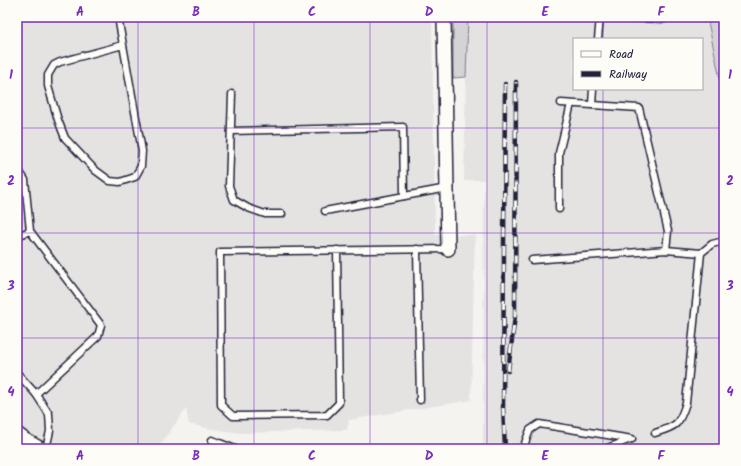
<svg xmlns="http://www.w3.org/2000/svg" width="741" height="466" font-family="Kalam,sans-serif">
	<style>
		.built { fill: #e4e3e2; fill-rule: evenodd }
		.green { fill: #d5d4d5; stroke: #7c7b88 }
		.lines { fill: none; stroke-linecap: round; stroke-linejoin: round }
		.service-casing { stroke: #22223b; stroke-width: 9 }
		.minor-casing { stroke: #22223b; stroke-width: 16 }
		.service { stroke: #fdfcf7; stroke-width: 6 }
		.minor { stroke: #fdfcf7; stroke-width: 13 }
		.rail-casing { stroke: #22223b; stroke-width: 4.5 }
		.rail { stroke: #fdfcf7; stroke-width: 3; stroke-dasharray: 9; stroke-linecap: butt }
		.grid { fill: none; stroke: #7b2cbf; stroke-width: 1; stroke-opacity: 0.55 }
		.neatline { fill: none; stroke: #7b2cbf; stroke-width: 1.5 }
		.grid-label { font-size: 13px; text-anchor: middle; font-weight: bold; fill: #7b2cbf }
	</style>
	<rect width="100%" height="100%" fill="#f4f3ef"/>
	<filter id="ink" filterUnits="userSpaceOnUse"><feTurbulence type="fractalNoise" baseFrequency=".025" numOctaves="2"/><feDisplacementMap in="SourceGraphic" scale="8" xChannelSelector="R" yChannelSelector="G"/><feConvolveMatrix kernelMatrix="1 2 1 2 8 2 1 2 1" color-interpolation-filters="sRGB"/></filter>
	<g filter="url(#ink)">
		<g class="built">
			<path d="M17,17h415l3,218h40l-4,165 -122,20 -2,10 -107,3 -34,-5 -17,-4 -3,-15 -29,40h-108l-24,-15 -8,-7z"/>
			<path d="M467,17h240l17,81v351h-241l1,-269h-9l-11,1zM574,39h128v50h-128z"/>
		</g>
		<g class="green">
			<path d="M453,17h15l-2,60 -13,1z"/>
			<path d="M707,17h17v81z"/>
		</g>
		<g class="lines">
			<defs>
				<g id="service">
					<path d="M118,17l24,134 -1,15 -6,11 -15,5 -10,-1 -15,-11 -30,-32 -7,-18 -10,-34v-11l6,-10 6,-3 63,-17"/>
					<path d="M605,17l59,2"/>
					<path d="M598,39l2,-22"/>
					<path d="M232,94l-3,92 5,14 14,8 17,6h17"/>
					<path d="M561,103l78,5 29,123 -2,19"/>
					<path d="M592,105l1,-16"/>
					<path d="M231,131l172,-4 1,69"/>
					<path d="M17,168l8,12 5,51 71,94 -3,11 -62,58 13,20 1,17 -4,18"/>
					<path d="M559,209v-56l12,-49"/>
					<path d="M325,211l122,-23"/>
					<path d="M17,236l13,-5"/>
					<path d="M417,249l3,151"/>
					<path d="M337,250l2,153 -12,12 -94,1 -12,-11 -1,-153 228,-3"/>
					<path d="M532,260l134,-10 35,3"/>
					<path d="M17,373l19,21"/>
					<path d="M655,433c22,-7 24,-8 31,-30l15,-150 11,-9 12,-3"/>
					<path d="M212,440l23,9"/>
					<path d="M525,449v-6l5,-13 9,-6 93,15"/>
					<path d="M605,449l26,-10"/>
				</g>
				<g id="minor">
					<path d="M444,17l4,232"/>
					<path d="M17,434l8,6 16,9"/>
				</g>
			</defs>
			<use href="#service" class="service-casing"/>
			<use href="#minor" class="minor-casing"/>
			<use href="#service" class="service"/>
			<use href="#minor" class="minor"/>
			<defs>
				<g id="rail">
					<path d="M505,84l-2,323 2,42"/>
					<path d="M508,371l7,-55 1,-234"/>
				</g>
			</defs>
			<use href="#rail" class="rail-casing"/>
			<use href="#rail" class="rail"/>
		</g>
	</g>
	<path class="grid" d="M138,17v432M254,17v432M370,17v432M487,17v432M603,17v22M603,89v360M17,128h707M17,233h707M17,338h707"/>
	<rect width="741" height="466" fill="none" stroke="#fdfcf7" stroke-width="44"/>
	<rect x="573" y="38" width="130" height="52" fill="#fdfcf7" stroke="#a5a5ac"/>
	<rect x="581" y="51" width="20" height="6" fill="#fdfcf7" stroke="#a5a5ac"/>
	<text x="609" y="58" font-size="12" fill="#22223b">Road</text>
	<rect x="581" y="71" width="20" height="6" fill="#22223b" stroke="#a5a5ac"/>
	<text x="609" y="78" font-size="12" fill="#22223b">Railway</text>
	<rect x="22" y="22" width="697" height="422" class="neatline"/>
	<g class="grid-label">
		<text x="80" y="16">A</text>
		<text x="196" y="16">B</text>
		<text x="312" y="16">C</text>
		<text x="429" y="16">D</text>
		<text x="545" y="16">E</text>
		<text x="661" y="16">F</text>
		<text x="11" y="79">1</text>
		<text x="730" y="79">1</text>
		<text x="11" y="185">2</text>
		<text x="730" y="185">2</text>
		<text x="11" y="290">3</text>
		<text x="730" y="290">3</text>
		<text x="11" y="396">4</text>
		<text x="730" y="396">4</text>
		<text x="80" y="460">A</text>
		<text x="196" y="460">B</text>
		<text x="312" y="460">C</text>
		<text x="429" y="460">D</text>
		<text x="545" y="460">E</text>
		<text x="661" y="460">F</text>
	</g>
</svg>
